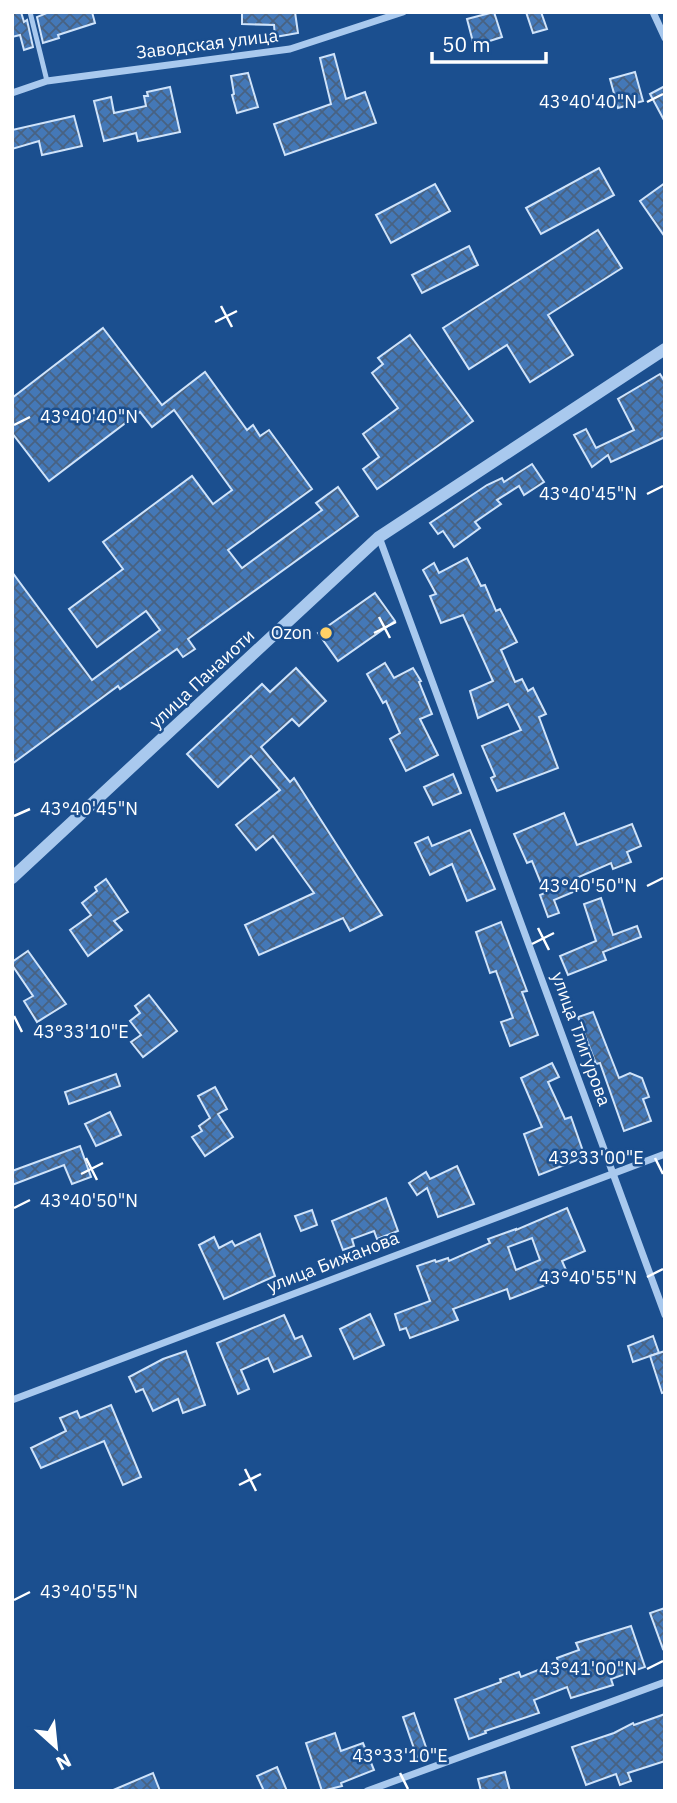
<svg xmlns="http://www.w3.org/2000/svg" width="677" height="1803" font-family="'IBM Plex Sans',sans-serif">
	<style>
		.building { fill: url(#building-cross-hatch); stroke: #cfe3fa; stroke-width: 2; fill-rule: evenodd }
		.lines { fill: none; stroke-linecap: round; stroke-linejoin: round }
		.service { stroke: #a9c9ee; stroke-width: 5 }
		.minor { stroke: #a9c9ee; stroke-width: 7 }
		.tertiary { stroke: #a9c9ee; stroke-width: 12 }
		.ticks { fill: none; stroke: #fff; stroke-width: 2.5 }
		.poi-dot { fill: #ffd166; stroke: #1b4f8f; stroke-width: 2.5 }
		.labels { text-anchor: middle; stroke-width: 5; stroke-linejoin: round; paint-order: stroke }
		.street-label { font-size: 18px; fill: #fff; stroke: #1b4f8f }
		.poi-label { font-size: 18px; fill: #fff; stroke: #1b4f8f; text-anchor: end }
		.ticks-label { font-size: 18px; text-anchor: middle; fill: #fff; stroke: #1b4f8f; stroke-width: 5; stroke-linejoin: round; paint-order: stroke }
	</style>
	<defs>
		<pattern id="building-cross-hatch" width="8" height="8" patternUnits="userSpaceOnUse" patternTransform="scale(1.75)"><rect width="8" height="8" fill="#4478b7"/><path d="M0 0l8 8M0 8l8-8" fill="none" stroke="#486282"/></pattern>
	</defs>
	<rect width="100%" height="100%" fill="#1b4f8f"/>
	<g class="building">
		<path d="M12,12h9l3,10 3,-2 6,27 -9,3 -4,-15 -8,2z"/>
		<path d="M49,12h43l3,11 -37,12 1,3 -16,5 -6,-26z"/>
		<path d="M242,12h53l3,21 -23,4 -1,-12 -32,-1z"/>
		<path d="M494,12l8,25 -28,9 -7,-27z"/>
		<path d="M526,12h15l6,17 -14,4z"/>
		<path d="M334,54l12,45 19,-7 11,31 -91,32 -11,-31 57,-20 -11,-46z"/>
		<path d="M635,72l8,29 -25,7 -8,-29z"/>
		<path d="M248,73l10,34 -21,6 -5,-18 2,-1 -3,-18z"/>
		<path d="M665,86v36l-15,-28z"/>
		<path d="M170,87l10,45 -42,9 -2,-8 -32,8 -10,-40 17,-4 3,16 32,-7 -2,-10h4l-1,-4z"/>
		<path d="M74,116l8,30 -40,9 -3,-14 -27,8v-19z"/>
		<path d="M599,168l15,27 -73,39 -15,-26z"/>
		<path d="M665,183v54l-25,-36z"/>
		<path d="M435,184l15,27 -59,32 -15,-28z"/>
		<path d="M598,230l24,38 -74,47 25,40 -43,27 -23,-37 -38,24 -26,-41z"/>
		<path d="M469,246l9,19 -56,28 -10,-18z"/>
		<path d="M103,328l59,77 43,-33 42,58 6,-5 7,11 9,-6 43,59 -84,61 14,18 80,-58 -6,-7 22,-16 20,29 -170,123 7,10 -12,8 -6,-8 -57,40 -2,-3 -106,78v-192l80,108 68,-50 -14,-19 -49,36 -28,-38 54,-40 -20,-27 89,-66 21,28 19,-14 -58,-80 -22,17 -12,-15 -91,69 -37,-48v-35z"/>
		<path d="M410,335l63,86 -96,68 -14,-20 16,-12 -16,-23 35,-26 -26,-35 11,-9 -5,-6z"/>
		<path d="M660,374l5,8v55l-54,25 -3,-7 -16,12 -18,-32 12,-6 10,19 38,-18 -16,-31z"/>
		<path d="M532,464l12,18 -20,13 -5,-9 -22,14 4,4 -26,18 5,6 -26,19 -11,-16 -5,3 -8,-11 57,-38 15,-7 2,4z"/>
		<path d="M467,558l14,28 4,-1 11,26 4,-2 17,33 -16,8 14,32 7,-3 6,12 5,-3 13,26 -7,3 19,51 -61,23 -6,-13 4,-2 -13,-30 39,-16 -13,-26 -30,14 -8,-27 23,-10 -30,-66 -22,8 -11,-27 6,-2 -13,-24 11,-7 5,10z"/>
		<path d="M375,593l20,28 -57,40 -20,-28z"/>
		<path d="M385,663l9,15 19,-10 8,13 -2,1 13,32 -12,5 18,36 -32,16 -16,-32 10,-6 -14,-32 -3,2 -16,-29z"/>
		<path d="M296,668l30,33 -27,25 -7,-7 -31,28 29,35 4,-4 88,137 -32,16 -7,-13 -84,37 -14,-30 69,-32 -41,-57 -17,14 -20,-25 44,-35 -29,-34 -33,31 -31,-33 75,-70 8,8z"/>
		<path d="M453,774l8,19 -28,12 -9,-18z"/>
		<path d="M564,813l13,32 55,-21 9,22 -14,6 4,10 -18,7 -2,-6 -37,16 4,11 -24,10 5,13 -11,4 -8,-22 5,-2 -13,-32 -5,2 -13,-29z"/>
		<path d="M470,830l25,59 -28,12 -15,-37 -22,11 -15,-32 13,-6 4,9z"/>
		<path d="M106,879l22,33 -14,9 8,9 -34,26 -18,-26 21,-15 -9,-12 15,-12 -2,-4z"/>
		<path d="M601,898l12,37 24,-9 4,11 -38,15 3,8 -38,15 -8,-19 36,-15 -12,-37z"/>
		<path d="M501,922l26,69 -5,1 16,43 -28,11 -9,-24 12,-4 -17,-47 -6,2 -14,-41z"/>
		<path d="M28,951l38,53 -29,18 -13,-21 9,-5 -21,-31v-3z"/>
		<path d="M149,995l28,36 -34,26 -12,-15 10,-7 -11,-14 10,-8 -5,-7z"/>
		<path d="M593,1012l26,66 11,-5 12,5 7,19 -6,2 8,22 -27,10 -24,-68 -4,1 -18,-47z"/>
		<path d="M552,1063l7,14 -11,5 17,37 6,-2 14,40 -46,18 -15,-41 18,-7 -21,-49z"/>
		<path d="M116,1074l4,12 -51,18 -4,-12z"/>
		<path d="M215,1087l12,22 -9,5 15,23 -28,19 -13,-19 10,-6 -3,-5 11,-8 -12,-22z"/>
		<path d="M110,1112l11,23 -25,11 -11,-22z"/>
		<path d="M80,1146l11,31 -19,7 -8,-19 -52,20v-14z"/>
		<path d="M457,1166l17,38 -36,13 -11,-29 -10,7 -8,-12 17,-11 4,7z"/>
		<path d="M386,1198l12,33 -21,8 -3,-8 -22,8 2,7 -11,4 -11,-29z"/>
		<path d="M567,1208l18,43 -23,10 4,9 -13,5 3,6 -46,18 -3,-10 -54,20 5,11 -48,18 -4,-10 -6,2 -5,-16 35,-13 -13,-35 18,-6 1,2 12,-4 1,3 41,-18 -2,-4 28,-10v1zM532,1238l8,22 -24,10 -8,-23z"/>
		<path d="M312,1210l5,15 -16,6 -6,-15z"/>
		<path d="M260,1234l15,42 -51,23 -25,-54 15,-8 5,11 13,-7 3,5z"/>
		<path d="M370,1314l14,31 -30,14 -14,-30z"/>
		<path d="M284,1315l11,24 7,-3 9,20 -37,16 -6,-14 -27,12 8,19 -11,5 -21,-51z"/>
		<path d="M653,1336l6,17 -26,9 -5,-16z"/>
		<path d="M186,1351l19,54 -22,8 -5,-14 -25,12 -10,-22 -7,3 -7,-15 34,-18z"/>
		<path d="M665,1351v41l-3,1 -12,-37z"/>
		<path d="M111,1405l30,72 -18,8 -19,-44 -63,27 -10,-20 35,-17 -6,-13 17,-7 3,7z"/>
		<path d="M665,1608v40l-2,1 -13,-36z"/>
		<path d="M631,1626l14,41 -34,12 2,6 -42,13 -4,-11 -33,13 5,13 -54,18 1,2 -17,6 -14,-40 46,-17 -1,-3 19,-7 2,5 37,-15 -1,-4 22,-8 -3,-7z"/>
		<path d="M414,1713l14,40 -11,4 -14,-40z"/>
		<path d="M665,1714v47l-37,12 3,8 -11,4 -4,-11 -30,11 -14,-38 42,-14 19,-10 1,2z"/>
		<path d="M335,1733l6,18 22,-8 11,27 -33,13 1,3 -20,5 -16,-48z"/>
		<path d="M277,1767l10,24h-23l-7,-15z"/>
		<path d="M505,1772l5,19h-29l-3,-12z"/>
		<path d="M153,1773l7,18h-49z"/>
	</g>
	<g class="lines">
		<path class="service" d="M30,12l17,69"/>
		<g class="minor">
			<path d="M653,12l12,26"/>
			<path d="M12,93l35,-12 243,-32 113,-37"/>
			<path d="M379,537l286,778"/>
			<path d="M12,1400l653,-246"/>
			<path d="M367,1791l298,-109"/>
		</g>
		<path class="tertiary" d="M12,878l367,-341 286,-188"/>
	</g>
	<path class="ticks" d="M647,102l16,-8M221,306l11,21M215,322l22,-11M14,425l16,-8M647,494l16,-8M379,617l11,21M374,633l22,-11M14,816l16,-7M647,886l16,-8M538,928l11,22M532,944l22,-11M14,1016l8,16M86,1158l11,22M655,1158l8,16M81,1174l22,-11M14,1208l16,-8M647,1277l16,-8M245,1469l11,22M239,1485l22,-11M14,1600l16,-8M647,1669l16,-8M400,1773l8,16"/>
	<circle class="poi-dot" cx="326" cy="633" r="7"/>
	<g class="labels">
		<g class="street-label">
			<text transform="translate(207 44) rotate(-7)" y="6">Заводская улица</text>
			<text transform="translate(202 679) rotate(-43)" y="6">улица Панаиоти</text>
			<text transform="translate(581 1039) rotate(70)" y="6">улица Тлигурова</text>
			<text transform="translate(333 1262) rotate(-21)" y="6">улица Бижанова</text>
		</g>
		<g class="poi-label">
			<text x="312" y="639">Ozon</text>
		</g>
	</g>
	<g class="ticks-label">
		<text x="588" y="108">43°40'40"N</text>
		<text x="89" y="423">43°40'40"N</text>
		<text x="588" y="500">43°40'45"N</text>
		<text x="89" y="815">43°40'45"N</text>
		<text x="588" y="892">43°40'50"N</text>
		<text x="81" y="1038">43°33'10"E</text>
		<text x="596" y="1164">43°33'00"E</text>
		<text x="89" y="1207">43°40'50"N</text>
		<text x="588" y="1284">43°40'55"N</text>
		<text x="89" y="1598">43°40'55"N</text>
		<text x="588" y="1675">43°41'00"N</text>
		<text x="400" y="1762">43°33'10"E</text>
	</g>
	<rect width="677" height="1803" fill="none" stroke="#ffffff" stroke-width="28"/>
	<g transform="translate(56 1747) rotate(153)" stroke="#1b4f8f" stroke-width="5" paint-order="stroke">
	<path d="M0-5L12 26L0 18L-12 26Z" fill="#ffffff"/>
	<text y="-10" font-size="19" font-weight="bold" text-anchor="middle" fill="#ffffff">N</text>
	</g>
	<path d="M432 52v10h114v-10" fill="none" stroke="#ffffff" stroke-width="3.5"/>
	<text x="442" y="52" font-size="21" fill="#ffffff" stroke="#1b4f8f" stroke-width="5" paint-order="stroke">50 m</text>
</svg>
